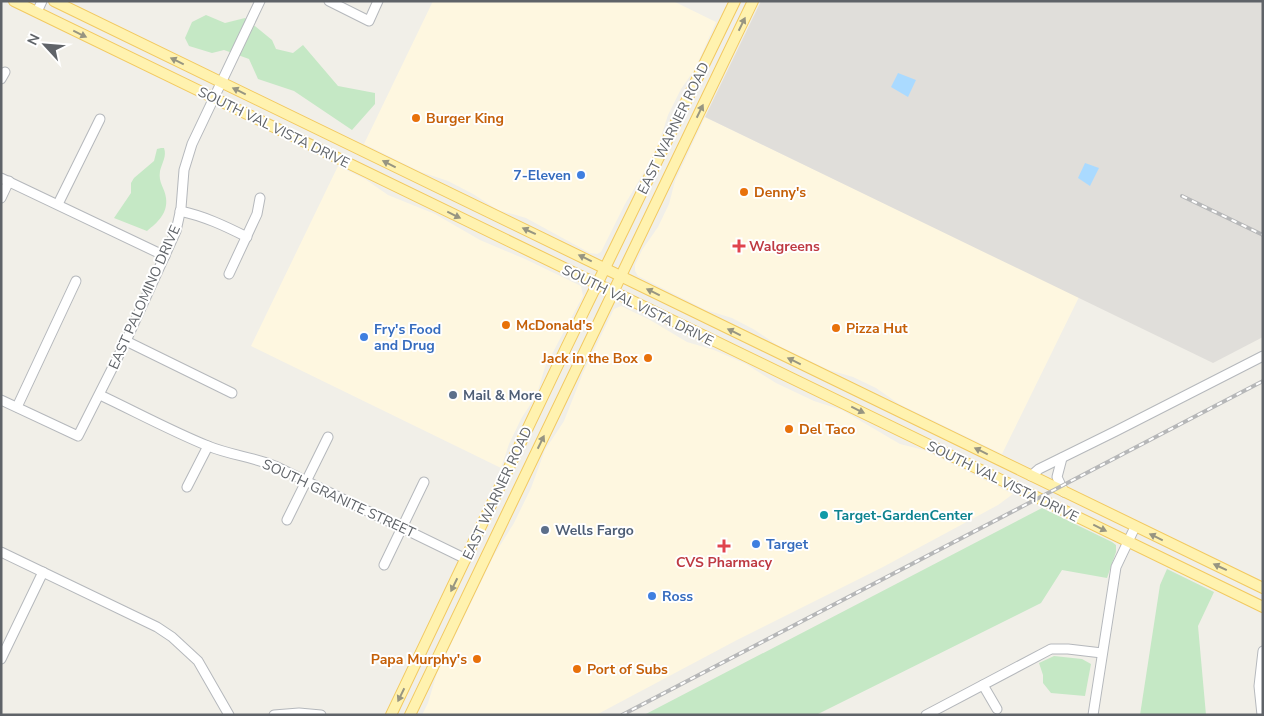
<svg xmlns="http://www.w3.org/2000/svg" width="1264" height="716" font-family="'Nunito Sans',sans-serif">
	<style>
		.commercial { fill: #fef7e0 }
		.industrial { fill: #e0deda }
		.green { fill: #c5e8c5 }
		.water { fill: #aadaff }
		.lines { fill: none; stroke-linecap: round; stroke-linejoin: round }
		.minor-casing { stroke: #b5b8bc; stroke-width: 11 }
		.major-casing { stroke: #f2c960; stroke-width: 12 }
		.minor { stroke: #fff; stroke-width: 9 }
		.major { stroke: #fff2af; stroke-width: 10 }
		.rail-casing { stroke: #b6b7b8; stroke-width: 4 }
		.rail { stroke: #fff; stroke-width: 2; stroke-dasharray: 5.5; stroke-linecap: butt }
		.oneway { fill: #979581 }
		.food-dot { fill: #e8710a; stroke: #fff; stroke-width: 2 }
		.shop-dot { fill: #3f7fe0; stroke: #fff; stroke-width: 2 }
		.health-dot { fill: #e0444e; stroke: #fff; stroke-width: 2 }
		.service-dot { fill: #5c6f8a; stroke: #fff; stroke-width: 2 }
		.culture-dot { fill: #0f9aa8; stroke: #fff; stroke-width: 2 }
		.labels { text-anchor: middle; stroke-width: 4; stroke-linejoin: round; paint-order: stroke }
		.food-label { font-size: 14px; font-weight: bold; fill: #c56008; stroke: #fff; text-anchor: start }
		.street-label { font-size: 14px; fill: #5f6368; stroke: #fff }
		.shop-label { font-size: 14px; font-weight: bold; fill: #366cbe; stroke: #fff; text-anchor: start }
		.health-label { font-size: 14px; font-weight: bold; fill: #be3a42; stroke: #fff; text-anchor: start }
		.service-label { font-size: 14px; font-weight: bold; fill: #4e5e75; stroke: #fff; text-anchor: start }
		.culture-label { font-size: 14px; font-weight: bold; fill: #0d838f; stroke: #fff; text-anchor: start }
	</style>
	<rect width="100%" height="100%" fill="#f1efe8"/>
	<g class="commercial">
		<path d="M433,1h240l43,21 -21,47 -14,20 -13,26 -9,28 -10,21 -24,40 -24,48 -4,2 -7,-1 -64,-35 -28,-8 -25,-16 -25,-13 -27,-9 -57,-28z"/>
		<path d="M705,117l374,180 -77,157 -103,-50 -23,-16 -23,-11 -24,-7 -52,-25 -22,-15 -23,-12 -26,-8 -68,-34 -3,-5v-6l7,-15 16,-23 11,-23 6,-23z"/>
		<path d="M338,166l27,13 23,16 47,19 45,26 45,19 56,27 2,10 -38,71 -8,27 -16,25 -12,25 -8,24 -250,-122z"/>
		<path d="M621,306l29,14 37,22 27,8 32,14 30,19 38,18 28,9 58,34 24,6 89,44 -15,11 -115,62 -146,73 -141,75h-174l6,-12 9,-30 57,-118 20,-32 17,-35 14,-38 19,-29 19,-48 29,-60 2,-4z"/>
	</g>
	<path class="industrial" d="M761,1h502v336l-50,26 -508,-246z"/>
	<g class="green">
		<path d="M206,15l19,8 20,-5 27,22 4,9 17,4 10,-8 35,41 37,7v11l-23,26 -58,-39 -36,-12 -9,-20 -25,-9 -12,3 -23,-7 -4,-8 7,-16z"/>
		<path d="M161,148h3c3,8 -2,15 -4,23 -2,12 5,17 6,27 2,15 -8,24 -19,33l-33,-13 17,-25v-10l3,-5 20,-17 3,-12z"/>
		<path d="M1042,508l70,34 4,3v7l-9,26 -45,-8 -21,33 -225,112h-172z"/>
		<path d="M1167,569l47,23 -16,34 8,89h-66l20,-130z"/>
		<path d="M1054,656l28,3 9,5 -6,32 -34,-3 -8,-10v-8l-4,-12z"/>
	</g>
	<g class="water">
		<path d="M898,73l18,7 -8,17 -17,-10z"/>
		<path d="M1085,163l14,5 -9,18 -12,-8z"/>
	</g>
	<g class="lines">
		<defs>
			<g id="minor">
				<path d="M329,1l40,20 9,-20"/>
				<path d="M37,12l5,-11"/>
				<path d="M1,79l4,-7"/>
				<path d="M1,178l164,78"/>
				<path d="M1,198l8,-17"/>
				<path d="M58,204l42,-85"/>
				<path d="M180,211c24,5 45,15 67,26"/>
				<path d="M229,274l28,-60 3,-16"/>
				<path d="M126,341l106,52"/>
				<path d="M100,395c36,17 71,36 108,51 22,9 45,11 67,20l191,93"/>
				<path d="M1,400l77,36 48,-95 50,-110 5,-23 3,-38 8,-26 68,-143"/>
				<path d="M17,407l59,-126"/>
				<path d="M1062,458l-5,19 7,15"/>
				<path d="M1031,476l8,-7 77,-38 147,-75"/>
				<path d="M187,487l21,-41"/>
				<path d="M287,520l41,-83"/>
				<path d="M1,552l156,75 15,10 26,24 31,54"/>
				<path d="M384,565l40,-83"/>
				<path d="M1,659l42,-87"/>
				<path d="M983,685l14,24"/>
				<path d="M274,715l25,-2 22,2"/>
				<path d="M926,715l125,-66h17l34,4"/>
				<path d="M1093,715l23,-148 19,-40"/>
				<path d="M1262,715l-3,-29 4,-35"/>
			</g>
			<g id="major">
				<path d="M14,1c416,202 832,405 1249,606"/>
				<path d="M54,1l1209,587"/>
				<path d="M391,715l175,-367 169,-347"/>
				<path d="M410,715l343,-714"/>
			</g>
		</defs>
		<use href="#minor" class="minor-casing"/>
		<use href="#major" class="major-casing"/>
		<use href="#minor" class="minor"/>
		<use href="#major" class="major"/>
		<defs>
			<g id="rail">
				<path d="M1182,196l81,39"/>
				<path d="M622,715l641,-334"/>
			</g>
		</defs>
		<use href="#rail" class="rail-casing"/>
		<use href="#rail" class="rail"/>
	</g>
	<defs><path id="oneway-solid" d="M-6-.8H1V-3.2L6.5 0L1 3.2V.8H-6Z" transform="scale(1.25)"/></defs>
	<g class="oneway">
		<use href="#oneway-solid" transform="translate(742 24) rotate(-64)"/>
		<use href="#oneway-solid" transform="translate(80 34) rotate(26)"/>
		<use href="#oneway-solid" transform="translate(177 61) rotate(-154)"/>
		<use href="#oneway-solid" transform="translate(239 91) rotate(-154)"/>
		<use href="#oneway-solid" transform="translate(700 111) rotate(-64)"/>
		<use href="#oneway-solid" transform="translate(389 164) rotate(-153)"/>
		<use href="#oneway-solid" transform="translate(454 215) rotate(26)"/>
		<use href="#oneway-solid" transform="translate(529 231) rotate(-155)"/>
		<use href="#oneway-solid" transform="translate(585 258) rotate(-154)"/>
		<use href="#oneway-solid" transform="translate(653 292) rotate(-154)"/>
		<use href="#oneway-solid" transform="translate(734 332) rotate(-154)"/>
		<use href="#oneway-solid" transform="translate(794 361) rotate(-154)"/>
		<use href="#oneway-solid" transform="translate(858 410) rotate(26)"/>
		<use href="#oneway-solid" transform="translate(541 442) rotate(-64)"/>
		<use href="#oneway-solid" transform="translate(981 451) rotate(-154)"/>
		<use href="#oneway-solid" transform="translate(1100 528) rotate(26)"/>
		<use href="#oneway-solid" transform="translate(1156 537) rotate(-154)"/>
		<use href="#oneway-solid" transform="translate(1220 567) rotate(-155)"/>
		<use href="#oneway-solid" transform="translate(454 585) rotate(116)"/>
		<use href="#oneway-solid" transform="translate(401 695) rotate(116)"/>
	</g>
	<g class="food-dot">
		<circle cx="416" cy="118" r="5"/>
		<circle cx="744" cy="192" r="5"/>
		<circle cx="506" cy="325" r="5"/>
		<circle cx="836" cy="328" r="5"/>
		<circle cx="648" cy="358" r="5"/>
		<circle cx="789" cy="429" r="5"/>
		<circle cx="477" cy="659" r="5"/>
		<circle cx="577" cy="669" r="5"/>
	</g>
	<g class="shop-dot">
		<circle cx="581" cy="175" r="5"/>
		<circle cx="364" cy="337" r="5"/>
		<circle cx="756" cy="544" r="5"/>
		<circle cx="652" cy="596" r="5"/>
	</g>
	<g class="health-dot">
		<path d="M736.5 238.5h5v5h5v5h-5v5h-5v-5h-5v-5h5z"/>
		<path d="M721.5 538.5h5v5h5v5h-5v5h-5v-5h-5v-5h5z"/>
	</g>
	<g class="service-dot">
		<circle cx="453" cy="395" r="5"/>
		<circle cx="545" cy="530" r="5"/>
	</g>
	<circle class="culture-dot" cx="824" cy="515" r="5"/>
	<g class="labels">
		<g class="food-label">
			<text x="426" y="123">Burger King</text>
			<text x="754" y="197">Denny's</text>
			<text x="516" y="330">McDonald's</text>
			<text x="846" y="333">Pizza Hut</text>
			<text x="638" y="363" text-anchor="end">Jack in the Box</text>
			<text x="799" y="434">Del Taco</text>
			<text x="467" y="664" text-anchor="end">Papa Murphy's</text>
			<text x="587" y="674">Port of Subs</text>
		</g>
		<g class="street-label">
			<text transform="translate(274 127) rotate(26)" y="5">SOUTH VAL VISTA DRIVE</text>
			<text transform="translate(673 128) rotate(-64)" y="5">EAST WARNER ROAD</text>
			<text transform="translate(144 297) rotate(-66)" y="5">EAST PALOMINO DRIVE</text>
			<text transform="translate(638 305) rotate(26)" y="5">SOUTH VAL VISTA DRIVE</text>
			<text transform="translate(1003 481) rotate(26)" y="5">SOUTH VAL VISTA DRIVE</text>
			<text transform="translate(497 493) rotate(-65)" y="5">EAST WARNER ROAD</text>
			<text transform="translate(339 498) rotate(25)" y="5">SOUTH GRANITE STREET</text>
		</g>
		<g class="shop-label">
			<text x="571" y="180" text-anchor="end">7-Eleven</text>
			<text x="374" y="334">Fry's Food<tspan x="374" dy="16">and Drug</tspan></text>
			<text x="766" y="549">Target</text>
			<text x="662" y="601">Ross</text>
		</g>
		<g class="health-label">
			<text x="749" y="251">Walgreens</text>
			<text x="724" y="567" text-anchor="middle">CVS Pharmacy</text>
		</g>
		<g class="service-label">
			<text x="463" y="400">Mail &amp; More</text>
			<text x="555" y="535">Wells Fargo</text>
		</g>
		<g class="culture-label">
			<text x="834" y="520">Target-GardenCenter</text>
		</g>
	</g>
	<rect width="1264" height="716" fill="none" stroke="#5f6368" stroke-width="5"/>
	<g transform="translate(45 45) rotate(296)" stroke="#ffffff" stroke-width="4" paint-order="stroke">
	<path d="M0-4L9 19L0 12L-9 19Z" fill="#5f6368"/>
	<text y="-8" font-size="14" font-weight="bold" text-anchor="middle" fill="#5f6368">N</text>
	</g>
</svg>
